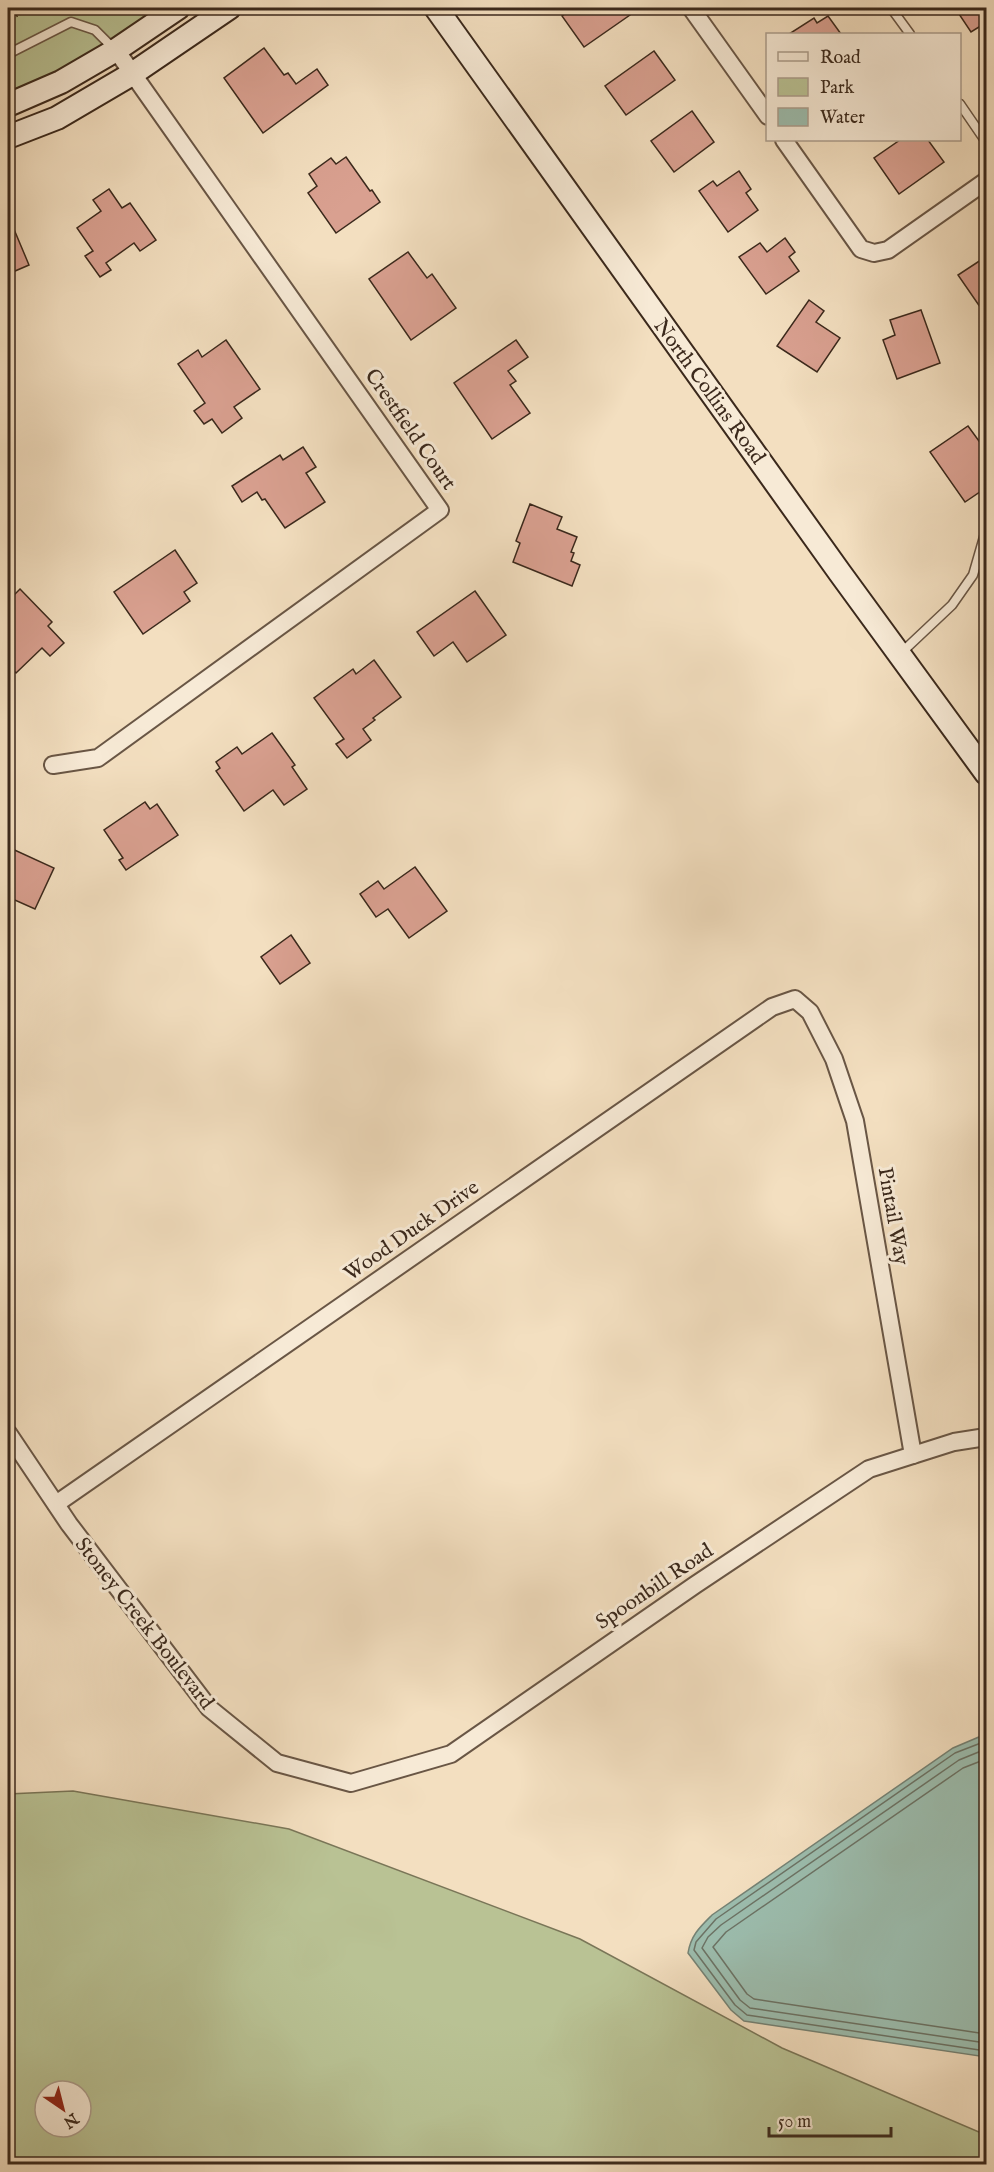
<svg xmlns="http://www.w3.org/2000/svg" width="994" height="2172" font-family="'IM FELL English',serif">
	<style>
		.green { fill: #b9c294; stroke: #7a7658; stroke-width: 1.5; fill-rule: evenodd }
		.water { fill: #9cbdae; stroke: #758274; stroke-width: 1.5 }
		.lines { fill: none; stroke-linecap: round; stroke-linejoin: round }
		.shore { stroke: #6c7365; stroke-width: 1.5 }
		.building { fill: #d9a090; stroke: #3b291c; stroke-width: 1.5 }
		.lane-casing { stroke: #695645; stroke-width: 11 }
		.street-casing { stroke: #695645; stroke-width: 20 }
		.secondary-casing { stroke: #3b291c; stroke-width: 26 }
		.path { stroke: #3b291c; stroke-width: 3; stroke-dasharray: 1.5 3; stroke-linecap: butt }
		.lane { stroke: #f7ead6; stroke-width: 8 }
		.street { stroke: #f7ead6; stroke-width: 16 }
		.secondary { stroke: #f7ead6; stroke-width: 22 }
		.labels { text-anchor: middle; stroke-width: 6; stroke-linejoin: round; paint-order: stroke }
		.street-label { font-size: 21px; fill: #3b291c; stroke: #f7ead6 }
	</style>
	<rect width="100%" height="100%" fill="#f3dfc0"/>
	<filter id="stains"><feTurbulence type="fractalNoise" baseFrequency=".00333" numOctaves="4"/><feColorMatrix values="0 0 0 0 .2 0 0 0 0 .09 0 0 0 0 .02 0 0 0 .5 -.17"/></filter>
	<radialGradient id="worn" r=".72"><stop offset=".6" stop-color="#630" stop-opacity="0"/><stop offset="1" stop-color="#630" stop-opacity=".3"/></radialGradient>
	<g class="green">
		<path d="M8,8h152l-81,52 -71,39z"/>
		<path d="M73,1791l216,38 291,110 202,109 204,87v29h-978v-370zM45,2091h36v36h-36z"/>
	</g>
	<path class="water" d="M986,1734v323l-242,-36 -13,-11 -43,-57c3,-18 12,-26 24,-38l241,-167z"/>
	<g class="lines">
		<g class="shore">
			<path d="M986,1741l-31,12 -239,166 -20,23 -2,8 41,55 12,10 239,36"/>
			<path d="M986,1749l-27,11 -238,165 -13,12 -6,11 38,52 10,8 236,35"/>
			<path d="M986,1759l-23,9 -237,164 -13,15 34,47 7,5 232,35"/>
		</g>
	</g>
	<g class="building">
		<path d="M573,8h67l-56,39 -22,-31z"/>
		<path d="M955,8h32v14l-16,10z"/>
		<path d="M828,16l13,18h-52l25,-16 3,5z"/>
		<path d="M264,48l20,27 4,-2 8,11 21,-15 11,16 -65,48 -39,-55z"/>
		<path d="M654,51l21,29 -49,35 -21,-29z"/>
		<path d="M692,111l22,31 -40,30 -23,-31z"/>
		<path d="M900,140h28l16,22 -45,32 -25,-36z"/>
		<path d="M346,157l24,34 2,-1 8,12 -44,31 -28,-40 9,-7 -8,-12 22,-16 5,6z"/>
		<path d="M739,171l12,18 -5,4 12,17 -30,22 -29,-41 14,-10 4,5z"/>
		<path d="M109,189l13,19 8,-5 26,37 -16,11 -6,-8 -28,20 5,7 -11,7 -15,-21 8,-5 -16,-23 24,-17 -8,-11z"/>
		<path d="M8,215l21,50 -21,9z"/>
		<path d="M785,238l10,14 -6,5 10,14 -33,23 -27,-37 21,-14 7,9z"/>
		<path d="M408,252l19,26 5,-4 24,34 -45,32 -42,-61z"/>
		<path d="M987,256v61l-29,-42z"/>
		<path d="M809,300l15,11 -8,11 24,16 -23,34 -40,-26z"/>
		<path d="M921,310l19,53 -43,16 -14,-39 12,-5 -5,-15z"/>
		<path d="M226,340l34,49 -26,18 8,11 -20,15 -10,-14 -8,5 -10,-13 11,-8 -27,-39 20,-14 4,7z"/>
		<path d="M516,340l12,17 -20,14 8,10 -6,4 20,28 -38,26 -38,-56z"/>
		<path d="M968,426l19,26v35l-22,15 -35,-50z"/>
		<path d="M303,447l13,20 -10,6 19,29 -40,26 -20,-29 -3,1 -5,-8 -15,10 -10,-16 48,-31 3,5z"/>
		<path d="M530,504l32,13 -5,12 20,8 -6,15 3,1 -3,8 9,4 -8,21 -59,-24 7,-19 -4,-2z"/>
		<path d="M175,550l22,33 -13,9 6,9 -47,33 -29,-42z"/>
		<path d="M20,589l32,33 -4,4 16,17 -14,13 -8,-8 -26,25 -8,-8v-64z"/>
		<path d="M475,591l31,44 -39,27 -14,-20 -19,14 -17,-24z"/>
		<path d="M374,660l27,37 -28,21 2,2 -12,9 8,11 -24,18 -11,-14 8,-5 -30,-41 39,-29 3,5z"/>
		<path d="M272,733l23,32 -3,2 15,22 -23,16 -11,-15 -29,21 -28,-40 4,-3 -4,-6 21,-15 5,7z"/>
		<path d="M145,802l5,7 7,-5 21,31 -52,35 -7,-10 4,-2 -19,-28z"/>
		<path d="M8,847l46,21 -19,41 -27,-12z"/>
		<path d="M415,867l32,44 -38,27 -21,-29 -12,8 -16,-23 18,-13 6,8z"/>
		<path d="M291,935l19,28 -30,21 -19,-27z"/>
	</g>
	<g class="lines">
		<defs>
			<g id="lane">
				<path d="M891,8l19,26"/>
				<path d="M8,54l63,-32 24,8 20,20"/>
				<path d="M960,104l26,38"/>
				<path d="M900,654l52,-49 21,-30 13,-45"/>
			</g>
			<g id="street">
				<path d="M691,8l77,108"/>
				<path d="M784,140l77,109 13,4 14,-3 98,-69"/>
				<path d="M53,765l45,-7 342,-248 -324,-460"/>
				<path d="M8,1433l61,91 140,184 68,55 74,20 100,-29 244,-169 174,-116 85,-27 32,-5"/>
				<path d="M56,1504l716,-497 23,-8 15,13 24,47 21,62 58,334"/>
			</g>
			<g id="secondary">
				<path d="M436,8l404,565 146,200"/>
				<path d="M8,105l53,-23 55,-32 62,-42"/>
				<path d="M8,137l49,-19 75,-44 97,-66"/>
			</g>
		</defs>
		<use href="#lane" class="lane-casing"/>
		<use href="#street" class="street-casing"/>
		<use href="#secondary" class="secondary-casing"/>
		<g class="path">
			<path d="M106,8h14"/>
			<path d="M8,20l24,-12"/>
		</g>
		<use href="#lane" class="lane"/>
		<use href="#street" class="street"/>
		<use href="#secondary" class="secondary"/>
	</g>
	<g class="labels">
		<g class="street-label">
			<text transform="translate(710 391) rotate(54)" y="7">North Collins Road</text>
			<text transform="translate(411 429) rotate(55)" y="7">Crestfield Court</text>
			<text transform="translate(894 1216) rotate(80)" y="7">Pintail Way</text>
			<text transform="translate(411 1230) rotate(-35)" y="7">Wood Duck Drive</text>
			<text transform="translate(654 1586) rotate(-34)" y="7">Spoonbill Road</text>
			<text transform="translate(145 1623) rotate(52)" y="7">Stoney Creek Boulevard</text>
		</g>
	</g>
	<rect width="994" height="2172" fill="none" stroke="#f3dfc0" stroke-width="30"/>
	<rect x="9" y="9" width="976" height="2154" fill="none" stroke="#3b291c" stroke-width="3"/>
	<rect x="15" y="15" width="964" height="2142" fill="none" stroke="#3b291c" stroke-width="1.5"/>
	<rect x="766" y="33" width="195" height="108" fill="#f7ead6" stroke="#ac9d8c" stroke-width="1.5"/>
	<rect x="778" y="52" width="30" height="9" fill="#f7ead6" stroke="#ac9d8c" stroke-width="1.5"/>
	<text x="820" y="63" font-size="18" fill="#3b291c">Road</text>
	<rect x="778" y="78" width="30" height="18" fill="#b9c294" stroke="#ac9d8c" stroke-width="1.5"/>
	<text x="820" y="93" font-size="18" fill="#3b291c">Park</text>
	<rect x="778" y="108" width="30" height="18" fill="#9cbdae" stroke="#ac9d8c" stroke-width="1.5"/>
	<text x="820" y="123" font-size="18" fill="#3b291c">Water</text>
	<g transform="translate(63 2109) rotate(145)"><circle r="28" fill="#f7ead6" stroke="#ac9d8c" stroke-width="1.5"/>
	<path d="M0-4.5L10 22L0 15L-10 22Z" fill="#8f2418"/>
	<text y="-9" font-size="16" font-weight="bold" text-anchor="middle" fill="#3b291c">N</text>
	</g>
	<path d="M769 2127v9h122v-9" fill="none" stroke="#3b291c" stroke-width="3"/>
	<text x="778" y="2127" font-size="18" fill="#3b291c" stroke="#f7ead6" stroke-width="4.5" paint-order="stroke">50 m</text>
	<rect width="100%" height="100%" filter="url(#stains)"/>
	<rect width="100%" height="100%" fill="url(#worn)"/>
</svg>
